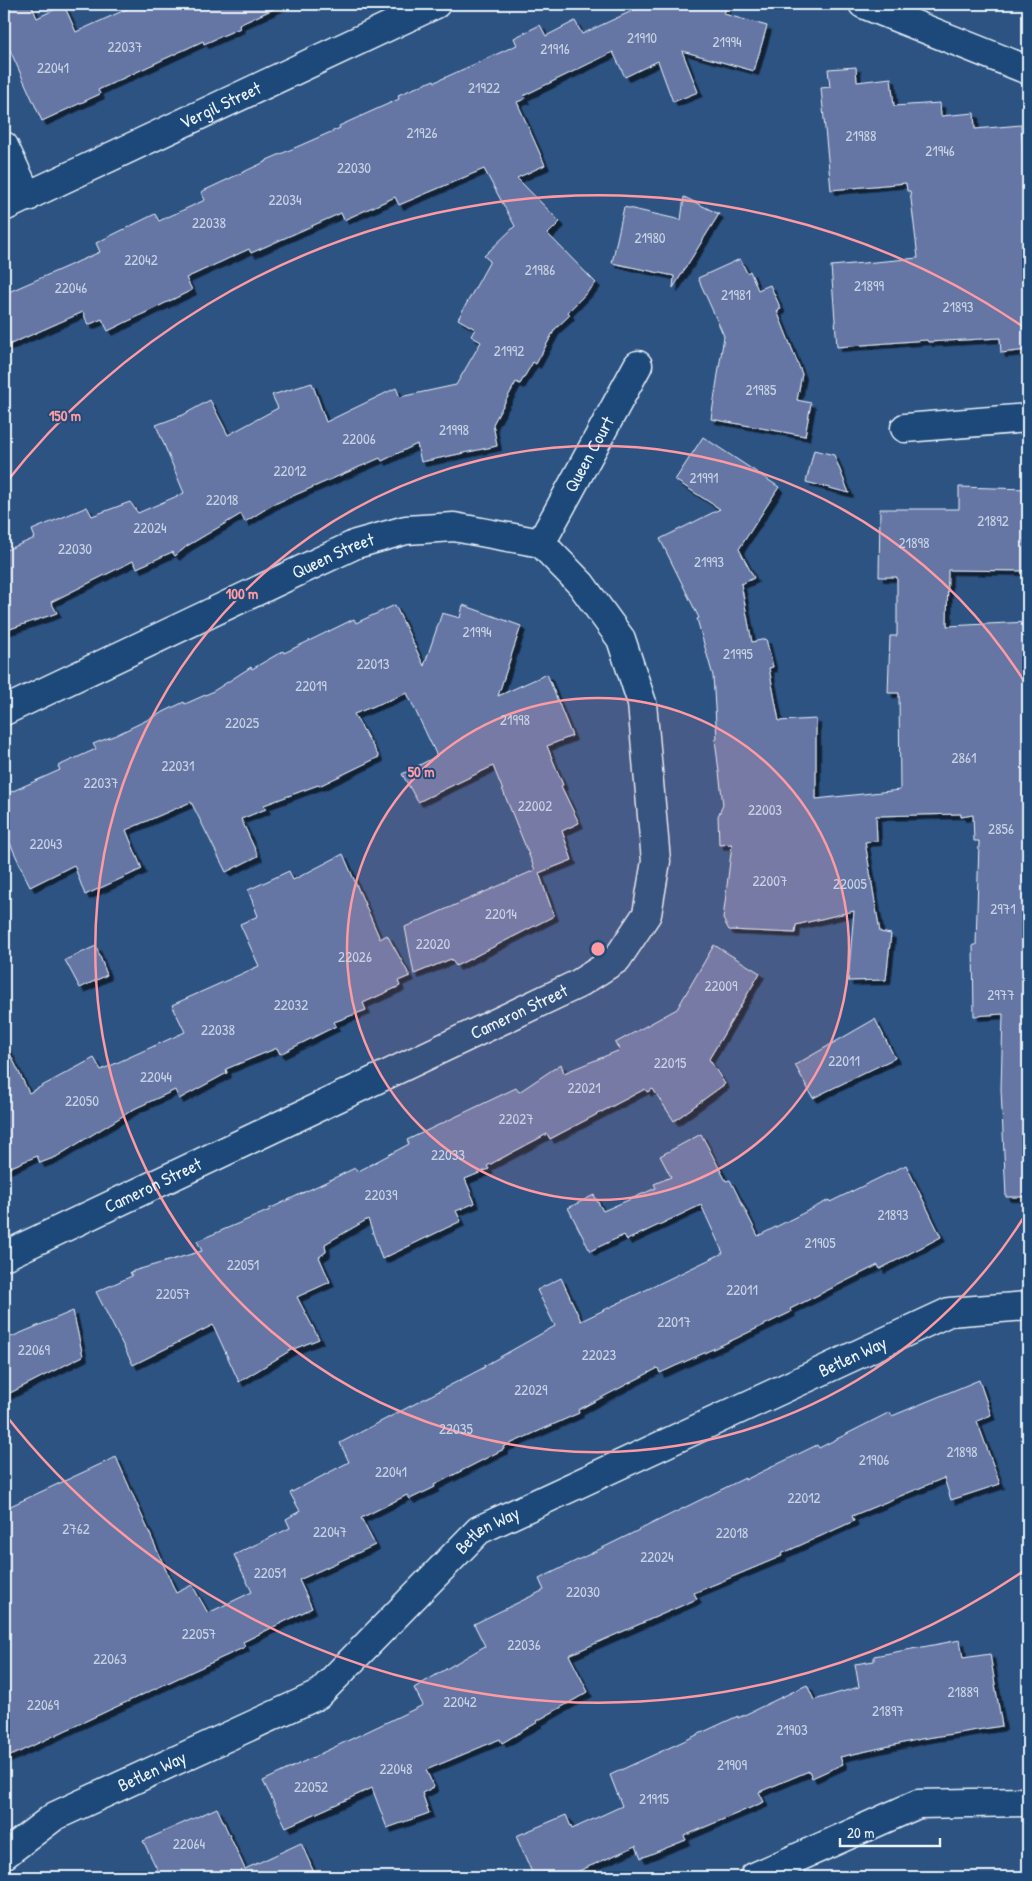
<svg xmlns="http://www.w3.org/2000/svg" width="1032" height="1881" font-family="'Patrick Hand',sans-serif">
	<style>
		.building { fill: #6576a5; stroke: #e8f1f8; filter: url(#shadow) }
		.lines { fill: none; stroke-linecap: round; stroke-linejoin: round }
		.minor-casing { stroke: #e8f1f8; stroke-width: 31 }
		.minor { stroke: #1f4a7a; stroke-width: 28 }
		.ring { fill: none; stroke: #ff9aa2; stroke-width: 2.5 }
		.labels { text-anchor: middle; stroke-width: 4; stroke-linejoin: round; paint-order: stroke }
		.number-label { font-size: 15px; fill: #c7d2e3 }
		.street-label { font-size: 18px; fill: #e8f1f8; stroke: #1f4a7a }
		.centre { fill: #ff9aa2; stroke: #1f4a7a; stroke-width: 2.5 }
		.ring-label { font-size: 15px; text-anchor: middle; font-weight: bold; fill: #ff9aa2; stroke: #1f4a7a; stroke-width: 4; stroke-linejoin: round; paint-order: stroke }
	</style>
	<defs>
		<filter id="shadow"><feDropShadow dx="4.5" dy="4.5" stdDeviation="0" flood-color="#0009"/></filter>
	</defs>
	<rect width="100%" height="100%" fill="#2d5383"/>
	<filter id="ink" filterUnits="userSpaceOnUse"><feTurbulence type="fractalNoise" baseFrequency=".02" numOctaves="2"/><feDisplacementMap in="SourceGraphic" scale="10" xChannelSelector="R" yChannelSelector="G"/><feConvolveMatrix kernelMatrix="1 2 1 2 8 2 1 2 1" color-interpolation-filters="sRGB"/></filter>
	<g filter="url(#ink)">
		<g class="building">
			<path d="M4,4h27l6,14 27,-13 12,27 62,-28h146l-45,21 1,3 -36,16 -1,-3 -105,49 2,4 -58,27 -38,-84z"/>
			<path d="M647,4h80l-3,10 43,12 -13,45 -72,-20 16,41 -25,10 -15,-41 -33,16 -12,-25 -90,44 2,3 -8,3 28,63 -28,13 43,44 -12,12 48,49 -28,29 2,3 -15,14 -19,35 -3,-2 -13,22 -4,-2 -23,42 4,22 -76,16 -4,-18 -35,17 -2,-3 -108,47 -27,17 -4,-8 -54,32 -12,10 -3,-4 -35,16 -4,-7 -82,41 6,11 -53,18v-80l31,-13 -3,-8 55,-23 5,9 38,-14 8,11 46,-20 -28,-68 27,-10 27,-15 18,35 50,-27 -6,-13 40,-12 14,39 70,-34 4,9 56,-12 25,-43 -10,-6 4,-7 -17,-10 32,-58 -6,-5 31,-30 -31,-57 -85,36 -4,-8 -51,23 -3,-7 -90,40 -2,-4 -63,29 6,12 -84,41 -6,-12 -14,6 -5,-13 -79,35v-53l96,-42 -4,-9 59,-29 4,7 46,-21 -4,-8 66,-31v-1l73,-32 -1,-2 60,-27 -1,-4 36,-15 1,2 82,-37 -3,-7 26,-13 6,11 29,-15 7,13z"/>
			<path d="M856,67l1,15 34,-4 3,28 46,-3 1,13 33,-3 1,16 46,-4 7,87v138l-27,3 -1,-15 -72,4 -1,-2 -90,7 -6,-81 87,-8 -8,-67h-3l-1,-8 -75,7 -10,-102 9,-1 -2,-18z"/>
			<path d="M684,197l35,17 -46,74 1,-12 -62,-13 12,-56 57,13z"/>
			<path d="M740,259l7,14 3,-2 8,19 12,-5 11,24 -4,2 25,63 -5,26 14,3 -6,33 -94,-17 13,-83 -26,-58z"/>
			<path d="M703,437l76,50 -40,62 15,29 -13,6 11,58 14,-3 7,28 -4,1 10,53 37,-2v80l84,-9 -1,-97h-11l2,-57h7v-59h-18l1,-68h79v-22l69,2v82l-80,-1 -1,56 81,-4v575h-22l-5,-108 2,-75 -29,2 -1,-71h3l3,-104h-5l-1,-26 -12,2v-3l-85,2 1,25 -12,1 15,90 11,2 -5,46 -38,1 6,-70 -58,14 -1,8 -66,-3 -6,-11 9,-75 -13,1 -1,-29 5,-11 -8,-66h2l-4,-63 -16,-57 2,-1 -39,-79 60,-30 -45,-29z"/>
			<path d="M814,450l20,5 15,38 -43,-11z"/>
			<path d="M395,605l29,61 18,-53 18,5 3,-13 58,21 -23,70 49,-22 25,62 -25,10 16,39 -2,1 18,37 -17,8 10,29 -33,13 15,43 -98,50 -5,-7 -37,15 -9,-47 130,-57 -42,-104 -75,36 -16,-28 35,-18 -30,-63 -53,21 25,43 -60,29 -1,-1 -54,20 2,4 -25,10 17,37 -32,16 -35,-70 -65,28 16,39 -57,26 -11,-30 -44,22 -26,-57v-35l56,-25 -2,-4 38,-17 -3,-5 23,-9 68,-33 1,2 27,-12 39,-25 1,2 31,-18 1,2 70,-34 2,4z"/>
			<path d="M343,854l37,85 7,-4 23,41 -12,5 2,5 -37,17 3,7 -32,12 2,4 -56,28 -3,-6 -51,21 1,4 -48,26 -4,-9 -41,19 -78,48 -16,6 -3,-7 -33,14v-129l25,52 65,-35 7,12 84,-38 -13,-27 87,-39 -19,-42 18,-8 -10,-26 41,-19 4,9z"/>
			<path d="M714,945l46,28 -51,86 16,25 -51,37 -21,-32 -6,3 -2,-3 -95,50 -3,-5 -60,32 2,3 -24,10 10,24 -19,8 5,10 -79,38 -14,-40 -43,25 1,8 -7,5 11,25 -33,15 22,42 -28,11 -52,32 -26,-57 -80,40 -37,-73 36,-16 -2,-4 72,-21 -5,-10 73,-31 -1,-1 86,-41 2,4 52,-28 -2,-4 109,-52 3,4 42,-28 3,9 56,-23 -5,-7 62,-34z"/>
			<path d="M96,946l11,29 -27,13 -15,-28z"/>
			<path d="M875,1019l20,39 -82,40 -18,-33z"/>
			<path d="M701,1134l25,47 4,-1 28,56 71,-36 1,2 76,-37 35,72 -61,32 -2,-4 -88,44 1,3 -54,26 -77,35 -2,-5 -80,42 1,3 -76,34 1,2 -70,36 1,2 -25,12 -3,-4 -46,23 14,27 -76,35 13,28 -69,34 2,5 -241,112v-250l112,-52 60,136 16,-8 16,28 44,-21 -18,-37 56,-27 -4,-9 14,-8 -10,-18 59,-31 -9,-19 145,-76 -1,-1 71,-40 -18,-36 24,-12 20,43 142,-68 -22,-48 -74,35 -3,-5 -34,16 -22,-43 26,-13 9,16 53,-23 -2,-4 17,-7 -11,-21z"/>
			<path d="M73,1311l10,45 -79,40v-56z"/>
			<path d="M979,1380l12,35 -14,6 23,63 -49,16 -7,-22 -92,38 2,5 -73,33 1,2 -88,37 3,6 -128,56 19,37 -51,29 1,1 -36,21 -2,-4 -74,31 8,17 -12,6 7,20 -42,15 -15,-40 -86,39 -23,-46 160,-76 -9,-17 71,-42 -11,-22 70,-34 -5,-11 206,-101v2l72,-35 2,3 71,-36 2,4z"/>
			<path d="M960,1640l3,18 27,-4 12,72 -81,13 -81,18 3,7 -31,14 -3,-7 -50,21 5,10 -80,34 2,4 -45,18 -5,-12 -71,31h-31l-18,-41 50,-21 6,14 50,-23 -12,-31 128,-59v2l69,-33 7,15 45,-13 -4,-23 19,-3v-5z"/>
			<path d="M217,1808l28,61 56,-26 15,34h-155l-18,-36z"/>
		</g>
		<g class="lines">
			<defs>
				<g id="minor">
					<path d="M863,4l165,66"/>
					<path d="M4,146l24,51"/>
					<path id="s1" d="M4,207l432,-203"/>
					<path d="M905,428l123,-10"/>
					<path id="s2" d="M541,543l97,-178"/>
					<path id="s3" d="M4,711l352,-167 50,-14 48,-3 87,16"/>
					<path id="s4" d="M4,1256l574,-272 39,-25 30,-45 9,-53 -14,-158 -21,-64 -40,-55 -40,-41"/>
					<path id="s5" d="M4,1855l51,-39 263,-121 161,-165 470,-218 79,-6"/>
					<path d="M754,1877l164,-73 110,-2"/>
				</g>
			</defs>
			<use href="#minor" class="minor-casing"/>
			<use href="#minor" class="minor"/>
		</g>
	</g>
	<circle cx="598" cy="949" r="251" fill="#ff9aa2" fill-opacity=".12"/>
	<g class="ring">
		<circle cx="598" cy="949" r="251"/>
		<path d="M1027 1212A503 503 0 1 1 1027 686"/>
		<path d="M1025 1570A754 754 0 0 1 4 1413M4 485A754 754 0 0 1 1025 328"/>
	</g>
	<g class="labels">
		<g class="number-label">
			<text x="642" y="43">21910</text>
			<text x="727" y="47">21994</text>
			<text x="125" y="52">22037</text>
			<text x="555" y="54">21916</text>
			<text x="53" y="73">22041</text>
			<text x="484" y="93">21922</text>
			<text x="422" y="138">21926</text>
			<text x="861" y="141">21988</text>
			<text x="940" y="156">21946</text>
			<text x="354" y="173">22030</text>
			<text x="285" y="205">22034</text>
			<text x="209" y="228">22038</text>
			<text x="650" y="243">21980</text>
			<text x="141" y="265">22042</text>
			<text x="540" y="275">21986</text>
			<text x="869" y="291">21899</text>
			<text x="71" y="293">22046</text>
			<text x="736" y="300">21981</text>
			<text x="958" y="312">21893</text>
			<text x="509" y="356">21992</text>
			<text x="761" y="395">21985</text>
			<text x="454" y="435">21998</text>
			<text x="359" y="444">22006</text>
			<text x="290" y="476">22012</text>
			<text x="704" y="483">21991</text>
			<text x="222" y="505">22018</text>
			<text x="993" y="526">21892</text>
			<text x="150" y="533">22024</text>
			<text x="914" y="548">21898</text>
			<text x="75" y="554">22030</text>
			<text x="709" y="567">21993</text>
			<text x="477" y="637">21994</text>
			<text x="738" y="659">21995</text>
			<text x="373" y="669">22013</text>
			<text x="311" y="691">22019</text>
			<text x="515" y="725">21998</text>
			<text x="242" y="728">22025</text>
			<text x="964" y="763">2861</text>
			<text x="178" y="771">22031</text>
			<text x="101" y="788">22037</text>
			<text x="535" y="811">22002</text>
			<text x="765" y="815">22003</text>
			<text x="1001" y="834">2856</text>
			<text x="46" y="849">22043</text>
			<text x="770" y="886">22007</text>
			<text x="850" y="889">22005</text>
			<text x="1003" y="914">2971</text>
			<text x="501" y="919">22014</text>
			<text x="433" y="949">22020</text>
			<text x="355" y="962">22026</text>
			<text x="721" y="991">22009</text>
			<text x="1001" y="1000">2977</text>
			<text x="291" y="1010">22032</text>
			<text x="218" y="1035">22038</text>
			<text x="844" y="1066">22011</text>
			<text x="670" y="1068">22015</text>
			<text x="156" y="1082">22044</text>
			<text x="584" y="1093">22021</text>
			<text x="82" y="1106">22050</text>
			<text x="516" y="1124">22027</text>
			<text x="448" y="1160">22033</text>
			<text x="381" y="1200">22039</text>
			<text x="893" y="1220">21893</text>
			<text x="820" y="1248">21905</text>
			<text x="243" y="1270">22051</text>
			<text x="742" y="1295">22011</text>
			<text x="173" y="1299">22057</text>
			<text x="674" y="1327">22017</text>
			<text x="34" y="1355">22069</text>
			<text x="599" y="1360">22023</text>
			<text x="531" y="1395">22029</text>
			<text x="456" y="1434">22035</text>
			<text x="962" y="1457">21898</text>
			<text x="874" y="1465">21906</text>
			<text x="391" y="1477">22041</text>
			<text x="804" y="1503">22012</text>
			<text x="76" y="1534">2762</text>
			<text x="330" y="1537">22047</text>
			<text x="732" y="1538">22018</text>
			<text x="657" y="1562">22024</text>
			<text x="270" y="1578">22051</text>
			<text x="583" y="1597">22030</text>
			<text x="199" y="1639">22057</text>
			<text x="524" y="1650">22036</text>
			<text x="110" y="1664">22063</text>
			<text x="963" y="1697">21889</text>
			<text x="460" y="1707">22042</text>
			<text x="43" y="1710">22069</text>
			<text x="888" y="1716">21897</text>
			<text x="792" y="1735">21903</text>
			<text x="732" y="1770">21909</text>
			<text x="396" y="1774">22048</text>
			<text x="311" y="1792">22052</text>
			<text x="654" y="1804">21915</text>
			<text x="189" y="1849">22064</text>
		</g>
		<g class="street-label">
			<text dy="6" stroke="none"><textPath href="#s1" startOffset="239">Vergil Street</textPath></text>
			<text dy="6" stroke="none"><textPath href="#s2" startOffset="101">Queen Court</textPath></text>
			<text dy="6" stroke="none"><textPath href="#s3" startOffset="364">Queen Street</textPath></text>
			<text dy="6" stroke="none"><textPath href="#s4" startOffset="570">Cameron Street</textPath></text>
			<text dy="6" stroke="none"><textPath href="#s4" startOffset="165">Cameron Street</textPath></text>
			<text dy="6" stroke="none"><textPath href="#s5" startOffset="996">Betlen Way</textPath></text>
			<text dy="6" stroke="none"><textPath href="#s5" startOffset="591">Betlen Way</textPath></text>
			<text dy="6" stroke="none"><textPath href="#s5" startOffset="171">Betlen Way</textPath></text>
		</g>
	</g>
	<circle cx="598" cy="949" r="8" class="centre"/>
	<g class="ring-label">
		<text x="65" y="421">150 m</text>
		<text x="242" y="599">100 m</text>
		<text x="421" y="777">50 m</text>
	</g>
	<rect width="1032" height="1881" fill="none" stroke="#1f4a7a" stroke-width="20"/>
	<rect x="10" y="10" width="1012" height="1861" fill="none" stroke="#e8f1f8" stroke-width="2" filter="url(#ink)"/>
	<path d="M840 1838v8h100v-8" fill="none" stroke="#e8f1f8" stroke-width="2.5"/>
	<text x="847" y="1838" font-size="15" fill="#e8f1f8" stroke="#1f4a7a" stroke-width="4" paint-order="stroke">20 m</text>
</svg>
